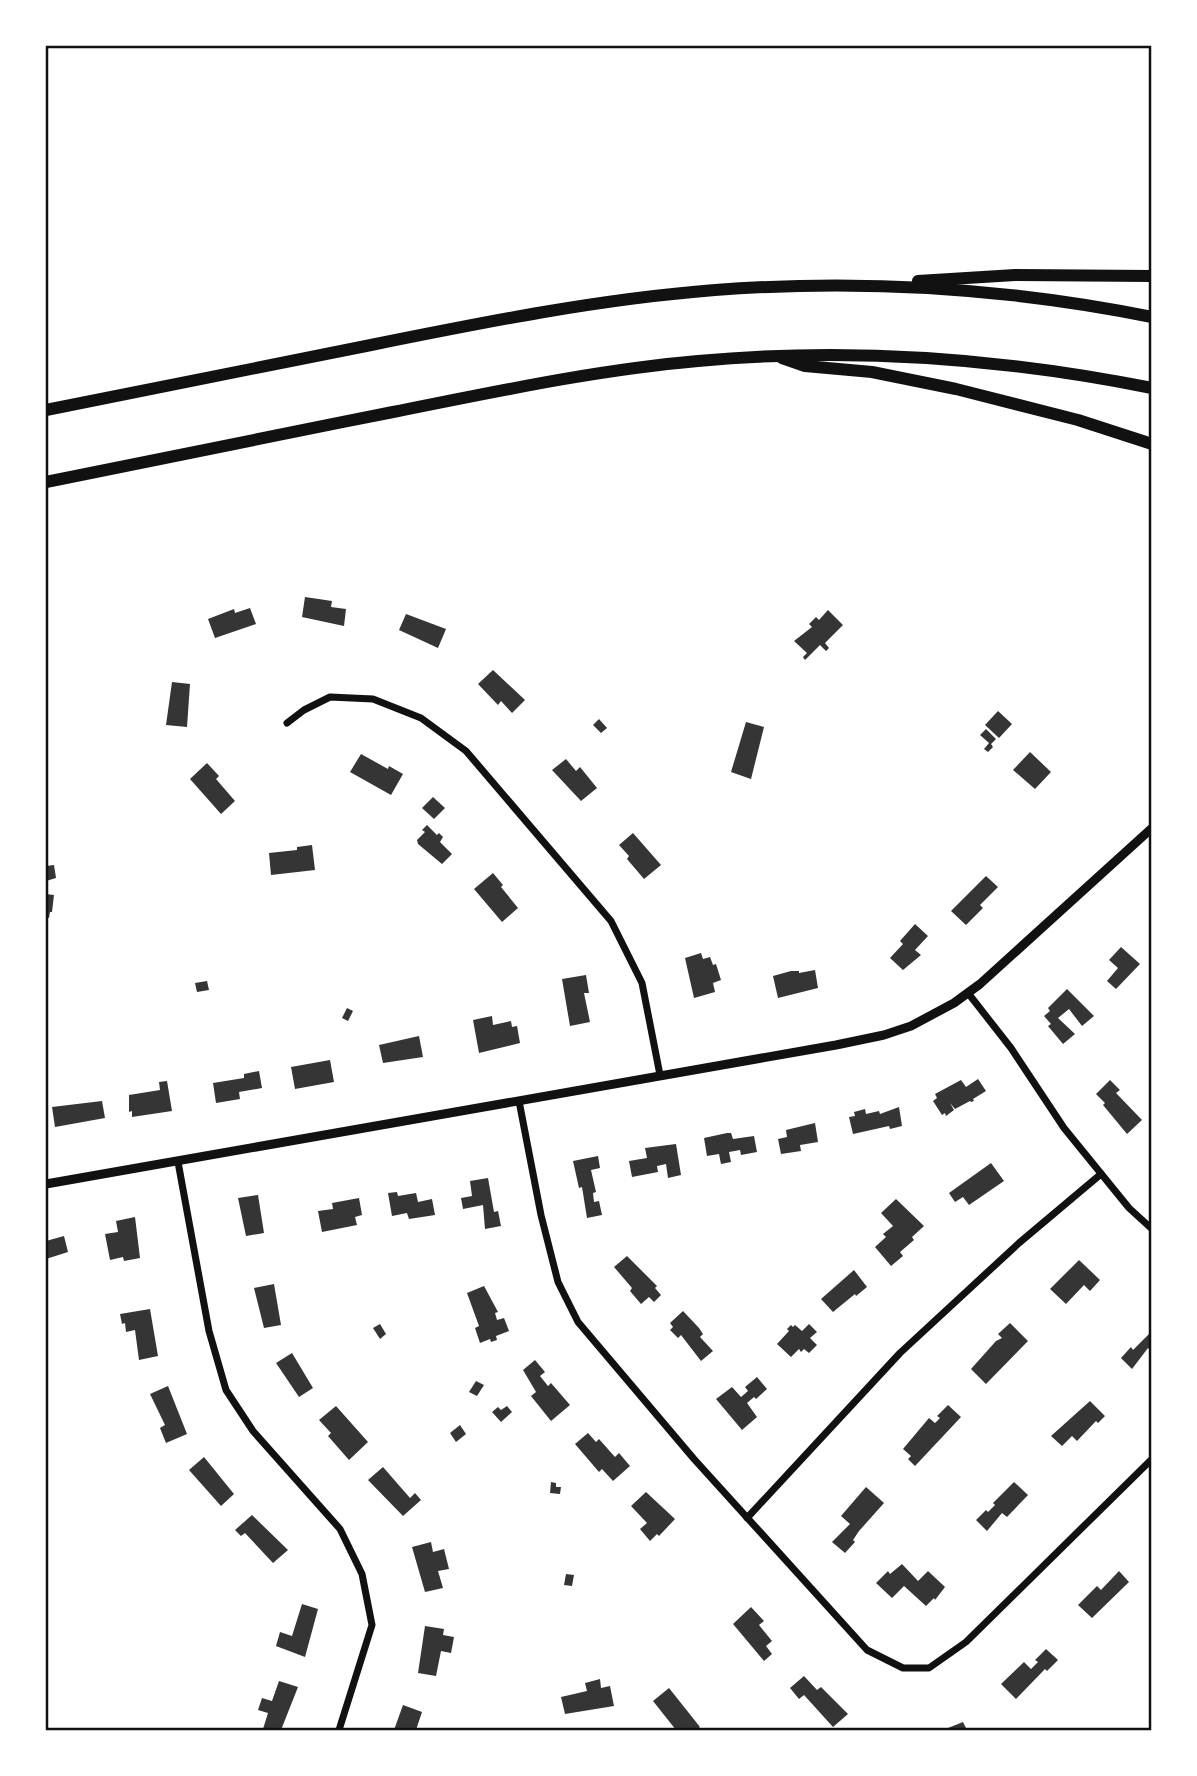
<svg xmlns="http://www.w3.org/2000/svg" width="1197" height="1776" font-family="Figtree,sans-serif">
	<style>
		.building { fill: #353535 }
		.lines { fill: none; stroke-linecap: round; stroke-linejoin: round }
		.minor { stroke: #111; stroke-width: 7 }
		.tertiary { stroke: #111; stroke-width: 9 }
		.motorway { stroke: #111; stroke-width: 12 }
		.neatline { fill: none; stroke: #111; stroke-width: 2.5 }
	</style>
	<rect width="100%" height="100%" fill="#fff"/>
	<g class="building">
		<path d="M305,597l27,4 -1,6 15,2 -2,17 -42,-9z"/>
		<path d="M250,608l6,16 -41,14 -7,-19 26,-10 1,4z"/>
		<path d="M828,610l15,15 -18,18 4,5 -3,3 -6,-6 -15,15 -2,-3 4,-4 -13,-12 18,-14 -3,-3 7,-7 3,3z"/>
		<path d="M406,614l40,15 -8,19 -39,-18z"/>
		<path d="M493,670l32,30 -13,13 -11,-12 -3,4 -20,-21z"/>
		<path d="M172,682l18,2 -3,43 -21,-2z"/>
		<path d="M998,711l14,13 -13,14 -14,-13z"/>
		<path d="M599,719l8,9 -6,5 -8,-8z"/>
		<path d="M746,722l18,5 -13,52 -20,-7z"/>
		<path d="M986,729l10,10 -5,5 2,3 -5,5 -4,-3 5,-6 -9,-8z"/>
		<path d="M1030,752l21,20 -16,17 -22,-19z"/>
		<path d="M361,754l27,15 1,-3 14,8 -12,21 -41,-23z"/>
		<path d="M566,759l10,12 4,-4 17,21 -16,13 -29,-31z"/>
		<path d="M207,763l12,13 -3,3 19,22 -14,13 -31,-35z"/>
		<path d="M433,797l12,11 -11,11 -12,-11z"/>
		<path d="M427,825l10,10 2,-2 4,4 -3,5 12,12 -10,10 -24,-20 -1,-4 8,-8 -3,-2z"/>
		<path d="M633,833l28,32 -17,14 -17,-20 2,-3 -10,-11z"/>
		<path d="M312,845l3,25 -44,5 -2,-22 28,-3v-3z"/>
		<path d="M54,865l2,13 -10,3v-15z"/>
		<path d="M493,873l10,12 -2,2 17,21 -16,14 -28,-33z"/>
		<path d="M986,876l12,11 -18,18 3,3 -17,17 -15,-14z"/>
		<path d="M46,894l8,1 -2,17h-2l-1,6 -3,-1z"/>
		<path d="M915,924l13,12 -13,14 6,5 -18,15 -13,-12 13,-14 -3,-3z"/>
		<path d="M1121,947l19,17 -24,25 -9,-8 11,-13 -9,-8z"/>
		<path d="M701,953l2,6 7,-2 3,8 3,-1 5,16 -8,3 2,9 -21,6 -9,-40z"/>
		<path d="M815,970l3,18 -40,10 -5,-22 18,-5h8v2z"/>
		<path d="M586,975l3,18h-5l6,29 -20,4 -8,-47z"/>
		<path d="M207,981l2,9 -12,2 -2,-9z"/>
		<path d="M1067,989l27,27 -12,10 -13,-17 -11,9 17,16 -12,10 -15,-18 3,-2 -7,-8 6,-5 -2,-3z"/>
		<path d="M347,1008l6,3 -5,10 -6,-3z"/>
		<path d="M492,1016l1,9 18,-4 1,6 5,-1 3,17 -41,10 -6,-33z"/>
		<path d="M419,1036l4,21 -40,6 -4,-18z"/>
		<path d="M330,1060l4,22 -39,7 -4,-22z"/>
		<path d="M259,1071l3,17 -23,4 1,7 -24,4 -3,-20 31,-5v-4z"/>
		<path d="M978,1079l8,12 -13,8 1,2 -3,1 -1,-1 -15,8 -5,-6 4,7 -8,6 -1,-3 -3,2 -9,-14 4,-3 -2,-4 26,-14 5,7z"/>
		<path d="M1110,1080l10,10 -4,3 26,27 -15,14 -24,-29 2,-2 -9,-9z"/>
		<path d="M167,1081l5,30 -40,6v-6l-3,1v-17l31,-5 -1,-8z"/>
		<path d="M102,1101l3,17 -50,9 -3,-20z"/>
		<path d="M899,1107l3,19 -12,3 -1,-3 -36,8 -4,-17 6,-1 -1,-4 11,-3 1,5 13,-3 1,3z"/>
		<path d="M815,1123l3,19 -18,3 1,6 -20,3 -3,-15 9,-2 -1,-7z"/>
		<path d="M727,1133h4l2,6 21,-3 3,16 -16,3 -1,-5 -11,2 2,10 -10,2 -2,-10 -12,2 -3,-18z"/>
		<path d="M676,1144l5,31 -13,3 -2,-14 -9,2 1,6 -26,5 -3,-16 18,-3 -2,-10z"/>
		<path d="M598,1156l2,12 -9,2 5,22 -3,1 1,9 5,-1 3,14 -15,3 -5,-31 -3,1 -6,-27z"/>
		<path d="M991,1163l13,18 -35,24 -6,-8 -8,5 -6,-9z"/>
		<path d="M488,1178l6,34 4,-1 3,15 -16,3 -2,-24 -20,4 -2,-11 11,-2 -2,-15z"/>
		<path d="M397,1192l1,4 18,-3 2,9 14,-3 3,16 -26,4 -2,-6 -15,3 -4,-23z"/>
		<path d="M258,1195l6,38 -18,3 -8,-38z"/>
		<path d="M359,1198l3,17 -7,2 2,8 -35,7 -4,-21 15,-2 -1,-6z"/>
		<path d="M896,1199l28,27 -12,11 2,3 -14,12 3,4 -12,10 -16,-19 11,-10 -3,-3 10,-8 -12,-13z"/>
		<path d="M135,1217l5,41 -16,3 -1,-4 -13,3 -5,-26 13,-2 -2,-11z"/>
		<path d="M64,1236l4,16 -22,7v-18z"/>
		<path d="M627,1256l30,30 -2,2 6,7 -7,7 -5,-5 -8,7 -11,-13 2,-3 -18,-21z"/>
		<path d="M1079,1260l21,20 -10,11 -6,-6 -18,19 -16,-15z"/>
		<path d="M854,1270l13,17 -11,9 -1,-2 -22,18 -12,-13z"/>
		<path d="M274,1284l7,41 -17,3 -10,-40z"/>
		<path d="M484,1286l14,26 -3,1 2,7 7,-2 5,13 -13,5 1,4 -6,2 -1,-3 -10,4 -5,-15 4,-2 -12,-33z"/>
		<path d="M150,1309l8,47 -19,4 -4,-30 -9,2 -1,-9 -3,1 -2,-10z"/>
		<path d="M683,1311l16,17 4,6 -3,3 13,14 -12,10 -20,-26 -3,3 -8,-8 3,-3 -3,-4z"/>
		<path d="M1010,1323l18,18 -42,43 -15,-15 25,-28 6,-3 -4,-4z"/>
		<path d="M380,1324l6,10 -6,5 -7,-11z"/>
		<path d="M809,1324l8,8 -7,6 7,7 -8,8 -5,-4 -3,3 -2,-3 -8,8 -14,-13 12,-13 -2,-2 4,-4 2,2 2,-2 7,6z"/>
		<path d="M1152,1331v21l-4,-4 -16,21 -11,-11 10,-11 2,3z"/>
		<path d="M292,1353l21,35 -14,9 -23,-34z"/>
		<path d="M535,1360l10,12 -5,4 8,10 3,-3 19,22 -19,16 -20,-25 5,-4 -13,-22z"/>
		<path d="M757,1377l10,12 -11,10 -2,-2 -7,6 10,14 -15,13 -26,-31 16,-12 9,10 7,-6 -3,-4z"/>
		<path d="M476,1381l8,4 -7,11 -8,-4z"/>
		<path d="M168,1386l19,48 -21,9 -6,-15 5,-3 -15,-31z"/>
		<path d="M1090,1401l15,15 -7,7 -2,-2 -19,20 -5,-5 -10,10 -11,-10z"/>
		<path d="M948,1405l13,12 -46,49 -7,-7 3,-3 -8,-7 26,-31 6,5 5,-5 -3,-2z"/>
		<path d="M336,1406l32,36 -19,18 -21,-24 3,-3 -12,-13z"/>
		<path d="M507,1406l5,6 -11,10 -9,-10 6,-5 3,3z"/>
		<path d="M460,1425l6,9 -10,8 -6,-9z"/>
		<path d="M588,1433l8,9 3,-3 16,18 4,-4 11,13 -17,15 -11,-12 -3,3 -24,-28z"/>
		<path d="M204,1457l30,37 -13,12 -32,-36z"/>
		<path d="M383,1467l27,31 5,-5 6,7 -18,16 -35,-36z"/>
		<path d="M551,1482l5,1v4h5l-1,7 -10,-1z"/>
		<path d="M1014,1482l14,13 -21,22 -5,-4 -15,18 -11,-11 10,-10 2,2 7,-7 -2,-2z"/>
		<path d="M866,1487l18,16 -25,28 -6,9 2,2 -10,11 -13,-11 18,-18 -9,-8z"/>
		<path d="M646,1492l29,27 -16,17 -2,-2 -7,7 -10,-12 7,-6 -16,-17z"/>
		<path d="M252,1515l36,35 -15,13 -28,-30 -4,3 -6,-6z"/>
		<path d="M431,1542l2,10 11,-3 5,20 -11,2 5,17 -18,4 -13,-45z"/>
		<path d="M902,1564l16,17 10,-10 17,16 -10,13 -1,-2 -8,8 -22,-20 -12,12 -16,-15 12,-12 2,3z"/>
		<path d="M1119,1571l10,11 -37,36 -14,-13 19,-19 4,4z"/>
		<path d="M566,1574l8,1 -2,11 -8,-1z"/>
		<path d="M302,1604l16,5 -13,48 -29,-11 4,-14 12,4z"/>
		<path d="M751,1607l13,14 -5,4 13,16 -6,5 6,8 -8,7 -31,-37z"/>
		<path d="M425,1626l19,3 -1,6 11,2 -3,16 -10,-2 -5,25 -18,-3z"/>
		<path d="M1046,1649l12,11 -11,11 -2,-2 -29,30 -15,-15 23,-22 7,7 7,-7 -3,-2z"/>
		<path d="M804,1676l13,14 4,-3 27,27 -15,13 -29,-32 -5,4 -9,-11z"/>
		<path d="M600,1679l1,9 9,-2 4,20 -49,8 -4,-17 26,-6 -2,-8z"/>
		<path d="M279,1681l19,6 -17,43h-14l-4,-1 5,-16 -10,-3 4,-12 10,3z"/>
		<path d="M669,1688l31,39 -4,3h-20l-23,-29z"/>
		<path d="M403,1705l19,7 -6,18h-22z"/>
		<path d="M963,1722l4,8h-18l-1,-2z"/>
	</g>
	<g class="lines">
		<g class="minor">
			<path d="M287,723l17,-13 26,-13 43,2 48,19 45,33 145,170 31,62 18,92"/>
			<path d="M968,993l43,55 53,80 65,80 23,21"/>
			<path d="M519,1101l22,114 17,67 20,40 116,137 173,191 36,18h26l37,-26 186,-183"/>
			<path d="M178,1162l31,169 17,59 27,41 87,98 22,45 10,51 -33,105"/>
			<path d="M747,1518l153,-165 119,-110 82,-69"/>
		</g>
		<path class="tertiary" d="M46,1184l790,-139 48,-10 27,-9 43,-23 26,-19 172,-156"/>
		<g class="motorway">
			<path d="M918,281l97,-6 137,1"/>
			<path d="M782,358l23,8 67,6 84,17 122,31 74,24"/>
			<path d="M46,410c108,-22 216,-44 325,-65 114,-23 228,-46 344,-55 146,-11 293,-2 437,27"/>
			<path d="M46,482c115,-23 231,-47 347,-70 101,-20 202,-42 305,-51 152,-14 304,-3 454,27"/>
		</g>
	</g>
	<rect width="1197" height="1776" fill="none" stroke="#ffffff" stroke-width="94"/>
	<rect x="47" y="47" width="1103" height="1682" class="neatline"/>
</svg>
